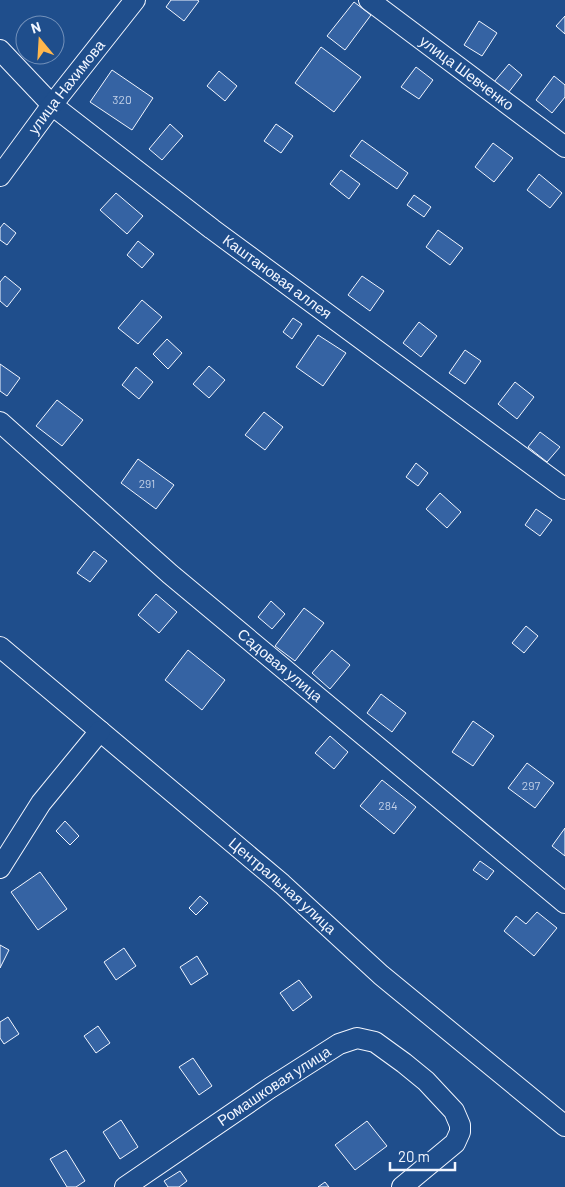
<svg xmlns="http://www.w3.org/2000/svg" width="565" height="1187" font-family="Barlow,sans-serif">
	<style>
		.building { fill: #3563a3; stroke: #f2f6ff }
		.lines { fill: none; stroke-linecap: round; stroke-linejoin: round }
		.minor-casing { stroke: #f2f6ff; stroke-width: 22 }
		.minor { stroke: #1f4e8c; stroke-width: 20 }
		.labels { text-anchor: middle; stroke-width: 4; stroke-linejoin: round; paint-order: stroke }
		.number-label { font-size: 12px; fill: #c3d1e8 }
		.street-label { font-size: 15px; fill: #f2f6ff; stroke: #1f4e8c }
	</style>
	<rect width="100%" height="100%" fill="#1f4e8c"/>
	<g class="building">
		<path d="M171,0h26l2,1 -15,20 -18,-14z"/>
		<path d="M354,2l17,13 -26,35 -18,-14z"/>
		<path d="M565,16v18l-9,-8z"/>
		<path d="M479,21l18,12 -15,23 -18,-11z"/>
		<path d="M321,47l40,30 -27,35 -39,-29z"/>
		<path d="M509,64l13,11 -14,18 -14,-11z"/>
		<path d="M416,67l17,13 -14,19 -18,-12z"/>
		<path d="M112,70l41,28 -21,32 -42,-28z"/>
		<path d="M219,71l18,15 -12,15 -18,-15z"/>
		<path d="M554,76l11,9v12l-13,16 -16,-13z"/>
		<path d="M170,124l13,12 -21,24 -13,-11z"/>
		<path d="M276,124l17,12 -12,17 -17,-12z"/>
		<path d="M362,140l46,33 -11,16 -47,-33z"/>
		<path d="M493,143l20,15 -19,24 -19,-15z"/>
		<path d="M341,170l19,14 -11,15 -19,-15z"/>
		<path d="M539,174l23,19 -12,15 -23,-18z"/>
		<path d="M116,193l27,23 -16,18 -27,-24z"/>
		<path d="M414,195l17,12 -7,10 -17,-12z"/>
		<path d="M4,223l12,10 -9,12 -7,-5v-12z"/>
		<path d="M438,230l25,18 -13,17 -24,-18z"/>
		<path d="M138,241l16,13 -12,14 -15,-13z"/>
		<path d="M5,276l16,13 -14,18 -7,-6v-19z"/>
		<path d="M362,276l22,15 -14,20 -22,-16z"/>
		<path d="M142,300l20,17 -24,27 -20,-16z"/>
		<path d="M293,318l9,6 -10,15 -9,-7z"/>
		<path d="M419,322l18,14 -16,21 -18,-14z"/>
		<path d="M318,335l28,18 -23,33 -27,-19z"/>
		<path d="M167,339l15,14 -14,16 -15,-15z"/>
		<path d="M465,350l16,11 -16,23 -16,-11z"/>
		<path d="M0,364l20,14 -13,18 -7,-5z"/>
		<path d="M209,366l16,14 -16,18 -16,-14z"/>
		<path d="M136,367l17,15 -14,17 -17,-14z"/>
		<path d="M515,382l19,15 -17,22 -19,-15z"/>
		<path d="M57,400l26,20 -21,26 -26,-20z"/>
		<path d="M264,412l19,15 -18,23 -20,-15z"/>
		<path d="M540,432l20,15 -13,15 -19,-15z"/>
		<path d="M138,459l36,26 -18,24 -35,-26z"/>
		<path d="M416,463l12,10 -10,13 -12,-9z"/>
		<path d="M440,493l21,19 -14,16 -21,-19z"/>
		<path d="M536,509l16,11 -12,16 -15,-11z"/>
		<path d="M94,551l13,10 -17,21 -13,-9z"/>
		<path d="M156,594l21,18 -18,21 -21,-18z"/>
		<path d="M271,601l14,13 -13,15 -14,-12z"/>
		<path d="M304,608l20,15 -29,38 -20,-15z"/>
		<path d="M526,626l12,10 -14,17 -12,-10z"/>
		<path d="M188,650l37,30 -23,30 -37,-30z"/>
		<path d="M332,650l18,15 -20,24 -18,-16z"/>
		<path d="M381,694l25,19 -14,19 -25,-19z"/>
		<path d="M473,721l21,15 -21,30 -21,-14z"/>
		<path d="M330,736l18,16 -14,17 -19,-16z"/>
		<path d="M527,763l27,20 -19,25 -27,-20z"/>
		<path d="M382,780l34,27 -22,27 -34,-28z"/>
		<path d="M65,821l14,15 -9,9 -14,-14z"/>
		<path d="M565,828v28l-13,-10z"/>
		<path d="M480,861l14,10 -7,9 -14,-10z"/>
		<path d="M40,872l27,37 -29,21 -27,-38z"/>
		<path d="M200,896l8,7 -12,12 -7,-7z"/>
		<path d="M537,912l20,16 -23,28 -30,-25 12,-15 10,8z"/>
		<path d="M0,945l9,5 -9,18z"/>
		<path d="M124,948l12,18 -20,14 -12,-18z"/>
		<path d="M197,956l11,18 -17,11 -11,-18z"/>
		<path d="M299,980l13,17 -19,14 -13,-18z"/>
		<path d="M8,1017l11,17 -15,10 -4,-6v-16z"/>
		<path d="M98,1026l12,17 -14,10 -12,-17z"/>
		<path d="M193,1058l19,28 -13,9 -20,-28z"/>
		<path d="M121,1120l17,27 -18,12 -17,-27z"/>
		<path d="M367,1121l20,25 -32,24 -20,-25z"/>
		<path d="M66,1150l19,31 -9,6h-9l-17,-28z"/>
		<path d="M180,1171l7,10 -8,6h-11l-4,-6z"/>
		<path d="M325,1182l4,5h-11z"/>
	</g>
	<g class="lines">
		<defs>
			<g id="minor">
				<path id="s1" d="M369,0l196,147"/>
				<path id="s2" d="M0,50l52,55 160,124 353,260"/>
				<path id="s3" d="M0,176l52,-71 83,-105"/>
				<path id="s4" d="M0,422l170,152 395,329"/>
				<path id="s5" d="M0,647l282,237 99,91 184,151"/>
				<path d="M0,868l41,-65 59,-72"/>
				<path id="s6" d="M125,1187l145,-99 69,-44 18,-6 18,4 29,21 22,18 28,30 6,14v7l-5,11 -53,44"/>
			</g>
		</defs>
		<use href="#minor" class="minor-casing"/>
		<use href="#minor" class="minor"/>
	</g>
	<g class="labels">
		<g class="number-label">
			<text x="122" y="104">320</text>
			<text x="147" y="488">291</text>
			<text x="531" y="790">297</text>
			<text x="388" y="810">284</text>
		</g>
		<g class="street-label">
			<text dy="5" stroke="none"><textPath href="#s1" startOffset="122">улица Шевченко</textPath></text>
			<text dy="5" stroke="none"><textPath href="#s3" startOffset="111">улица Нахимова</textPath></text>
			<text dy="5" stroke="none"><textPath href="#s2" startOffset="359">Каштановая аллея</textPath></text>
			<text dy="5" stroke="none"><textPath href="#s4" startOffset="371">Садовая улица</textPath></text>
			<text dy="5" stroke="none"><textPath href="#s5" startOffset="370">Центральная улица</textPath></text>
			<text dy="5" stroke="none"><textPath href="#s6" startOffset="180">Ромашковая улица</textPath></text>
		</g>
	</g>
	<g transform="translate(40 40) rotate(342)"><circle r="24" fill="#1f4e8c" stroke="#7391ba"/>
	<path d="M0-4L9 19L0 12L-9 19Z" fill="#ffb74d"/>
	<text y="-8" font-size="14" font-weight="bold" text-anchor="middle" fill="#f2f6ff">N</text>
	</g>
	<path d="M390 1162v8h65v-8" fill="none" stroke="#f2f6ff" stroke-width="2.5"/>
	<text x="398" y="1162" font-size="15" fill="#f2f6ff" stroke="#1f4e8c" stroke-width="4" paint-order="stroke">20 m</text>
</svg>
